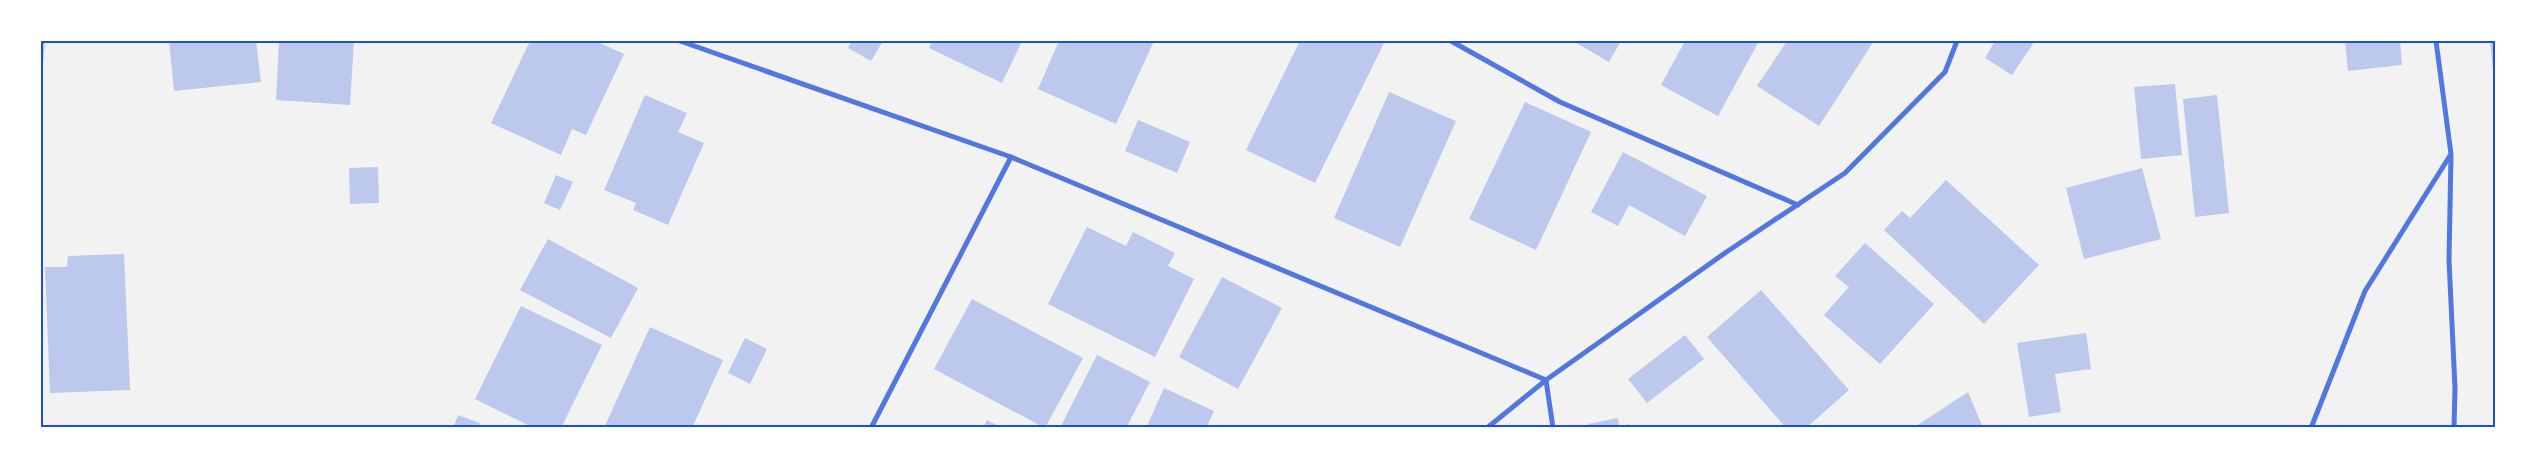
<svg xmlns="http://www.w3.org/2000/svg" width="2537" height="469" font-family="'Open Sans',sans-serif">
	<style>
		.building { fill: #bdc9ec }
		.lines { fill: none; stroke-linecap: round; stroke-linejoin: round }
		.minor { stroke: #5277de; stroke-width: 5 }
		.neatline { fill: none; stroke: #1d4ed8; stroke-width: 2 }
	</style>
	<rect width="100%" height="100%" fill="#f2f2f2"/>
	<g class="building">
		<path d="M41,41h4l-2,23h-2z"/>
		<path d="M169,41h87l5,41 -87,9z"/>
		<path d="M279,41h75l-4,64 -74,-5z"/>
		<path d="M530,41h65l29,13 -38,81 -14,-6 -11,26 -70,-32z"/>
		<path d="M852,41h31l-12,20 -23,-13z"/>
		<path d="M932,41h90l-20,42 -73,-35z"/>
		<path d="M1059,41h95l-38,83 -78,-35z"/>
		<path d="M1300,41h85l-70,142 -69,-33z"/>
		<path d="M1573,41h48l-12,21z"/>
		<path d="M1685,41h74l-41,75 -57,-31z"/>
		<path d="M1787,41h87l-55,85 -62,-40z"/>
		<path d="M1995,41h34l4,3 -21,31 -27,-17z"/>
		<path d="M2345,41h55l2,24 -54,6z"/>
		<path d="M2490,41h6v40h-2z"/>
		<path d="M2175,84l7,71 -41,4 -7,-72z"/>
		<path d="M1389,92l67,29 -56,126 -66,-29z"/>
		<path d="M645,95l42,18 -9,19 26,11 -36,82 -35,-15 3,-7 -32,-13z"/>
		<path d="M2217,95l12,118 -34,4 -12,-118z"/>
		<path d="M1525,102l66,30 -55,118 -67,-31z"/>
		<path d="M1138,120l52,22 -13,31 -52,-22z"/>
		<path d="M1623,152l84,44 -22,40 -56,-31 -11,21 -27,-14z"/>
		<path d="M378,167l1,36 -29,1 -1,-36z"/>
		<path d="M2142,168l19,71 -77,20 -18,-71z"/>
		<path d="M556,175l17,7 -13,28 -16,-7z"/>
		<path d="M1946,180l93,85 -55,59 -100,-94 18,-19 8,7z"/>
		<path d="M1087,227l39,19 7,-14 42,21 -7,13 26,13 -39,78 -107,-53z"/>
		<path d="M548,239l90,49 -27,50 -91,-48z"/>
		<path d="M1865,243l69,61 -54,60 -56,-49 25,-28 -14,-11z"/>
		<path d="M124,254l6,136 -80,3 -5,-126h22l1,-11z"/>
		<path d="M1222,277l60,31 -44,81 -59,-32z"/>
		<path d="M1761,290l88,100 -43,38h-20l-79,-91z"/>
		<path d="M972,299l111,59 -38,70 -111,-59z"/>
		<path d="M521,306l81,39 -41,83h-27l-59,-29z"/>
		<path d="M650,327l73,33 -31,68h-88z"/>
		<path d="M2086,333l5,36 -36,5 6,38 -32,5 -12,-74z"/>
		<path d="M1685,335l19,24 -57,44 -19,-24z"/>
		<path d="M745,338l22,11 -17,35 -22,-11z"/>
		<path d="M1097,355l53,27 -24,46h-66z"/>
		<path d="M1164,388l50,23 -8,17h-60z"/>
		<path d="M1968,392l15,36h-70z"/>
		<path d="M458,415l22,8 -2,5h-25z"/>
		<path d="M1618,418l1,8 10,-2v4h-40l-1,-4z"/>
		<path d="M987,420l15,8h-19z"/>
	</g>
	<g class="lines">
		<g class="minor">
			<path d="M680,41l331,116 535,223 7,48"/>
			<path d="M1451,41l109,61 238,103"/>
			<path d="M2451,156l-2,104 6,128 -1,40"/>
			<path d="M871,428l140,-271"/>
			<path d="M1487,428l59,-48 179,-127 120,-80 100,-101 12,-31"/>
			<path d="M2311,428l54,-137 86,-137 -15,-113"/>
		</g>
	</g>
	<rect width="2537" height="469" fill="none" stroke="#ffffff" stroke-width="85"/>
	<rect x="42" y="42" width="2452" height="384" class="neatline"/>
</svg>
